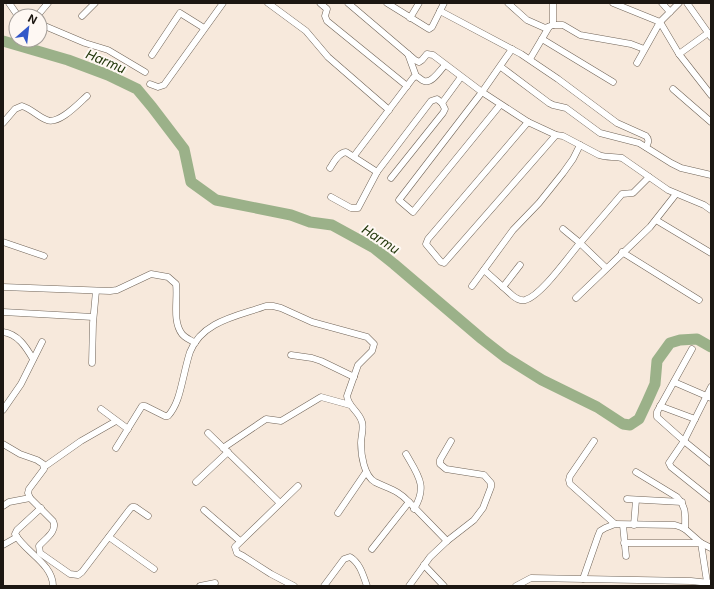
<svg xmlns="http://www.w3.org/2000/svg" width="714" height="589" font-family="Inter,sans-serif">
	<style>
		.lines { fill: none; stroke-linecap: round; stroke-linejoin: round }
		.river { stroke: #9bb189; stroke-width: 11 }
		.minor-casing { stroke: #706458; stroke-width: 7 }
		.minor { stroke: #fff; stroke-width: 6 }
		.labels { text-anchor: middle; stroke-width: 4; stroke-linejoin: round; paint-order: stroke }
		.water-label { font-size: 13px; font-style: italic; fill: #213609; stroke: #fef8f3 }
	</style>
	<rect width="100%" height="100%" fill="#f7e9dc"/>
	<g class="lines">
		<path class="river" d="M3,41l65,19 40,15 29,14 15,18 32,42 7,33 25,18 75,15 19,7 22,3 42,23 20,16 88,75 23,18 37,23 55,27 26,17 7,1 9,-6 8,-17 8,-18 2,-23 13,-18 10,-3 17,-1 14,8"/>
		<defs>
			<g id="minor">
				<path d="M9,3l9,13"/>
				<path d="M268,3l38,28 22,26 61,53"/>
				<path d="M320,3l7,6 -2,7 2,5 80,65"/>
				<path d="M348,3l67,57 4,2 3,-2 5,-6 6,1 49,37 30,-43"/>
				<path d="M387,3l42,26 3,-2 8,-16 81,43 37,25 59,44 29,13c4,4 2,7 0,11"/>
				<path d="M508,3l19,17 18,8 8,-3h10l17,10 51,9 13,5"/>
				<path d="M613,3l47,19 19,32 32,41"/>
				<path d="M662,3l8,9"/>
				<path d="M687,3l24,34"/>
				<path d="M440,11l4,-8"/>
				<path d="M37,16l11,-13"/>
				<path d="M82,16l13,-13"/>
				<path d="M410,18l9,-15"/>
				<path d="M40,24l45,19 23,7 37,22"/>
				<path d="M553,25v-22"/>
				<path d="M542,39l71,43"/>
				<path d="M408,54l8,22"/>
				<path d="M679,54l29,-21"/>
				<path d="M152,55l28,-42 24,15"/>
				<path d="M530,59l19,-32"/>
				<path d="M637,63l23,-41 19,-19"/>
				<path d="M501,67l48,36 4,2 13,3 34,25 39,10 32,20 10,5 30,7"/>
				<path d="M150,84l8,3 6,-2 59,-82"/>
				<path d="M673,89l38,33"/>
				<path d="M500,105l-87,107 -14,-12 83,-108 46,30 28,13 7,1 36,19c8,3 15,1 23,3l46,32 36,15 7,5"/>
				<path d="M528,122l-100,117 -2,5 15,18 3,1 112,-128"/>
				<path d="M3,123l12,-14 7,-3c10,3 16,11 25,14 12,5 32,-17 40,-24"/>
				<path d="M354,156l59,-78 3,-2c3,1 5,4 8,5 8,3 16,-11 21,-16"/>
				<path d="M330,168c4,-6 8,-15 16,-16l31,20"/>
				<path d="M391,178l52,-65 2,-4 -3,-6"/>
				<path d="M331,197l20,11h7l19,-36 54,-71 6,-2 5,4 19,-26"/>
				<path d="M656,220l55,33"/>
				<path d="M3,242l41,14"/>
				<path d="M622,252l77,48"/>
				<path d="M606,268l-26,-25 42,-49 11,-1 16,-16"/>
				<path d="M484,270l29,26c4,3 7,5 12,4 16,-4 43,-43 55,-57l-17,-14"/>
				<path d="M472,286l41,-56 26,-27 24,-30 10,-14 7,-14"/>
				<path d="M3,287l107,4 7,-1 34,-16 17,3 8,7c2,15 -4,37 6,50 3,4 9,6 13,9"/>
				<path d="M503,287l17,-22"/>
				<path d="M576,298l74,-71 26,-33"/>
				<path d="M3,312l90,5"/>
				<path d="M3,332c15,2 23,15 30,27"/>
				<path d="M692,349l-35,63v5l27,24 27,22"/>
				<path d="M291,355l21,3 9,3 33,16"/>
				<path d="M92,363l1,-40 3,-32"/>
				<path d="M674,382l37,16"/>
				<path d="M711,387l-27,54 -15,22 2,4 40,32"/>
				<path d="M660,406l35,13"/>
				<path d="M101,409l27,20"/>
				<path d="M3,410l18,-26 21,-42"/>
				<path d="M208,433l72,70"/>
				<path d="M594,441l-24,35 -1,4 1,4 45,40"/>
				<path d="M3,444l17,10 17,6 6,4 1,5 -15,20 -1,4 2,5 23,23c5,10 -8,18 -14,25l1,7 30,21 8,1 4,-3 48,-63 2,-2h3l13,9"/>
				<path d="M116,448l26,-42h3l20,10h3c9,-10 12,-24 15,-37 2,-8 4,-18 7,-27 12,-31 48,-36 76,-46h7l8,2 31,14 55,15 7,7 -2,7 -14,14 -11,31c1,11 12,15 15,26 2,7 -1,14 -1,21 0,12 3,33 14,39 14,7 23,8 34,20"/>
				<path d="M223,448l43,-29 15,2 40,-24 29,8"/>
				<path d="M406,454c12,21 22,32 8,55"/>
				<path d="M44,467l37,-26 35,-20"/>
				<path d="M636,472l41,25c10,11 8,18 8,32"/>
				<path d="M196,482l32,-30"/>
				<path d="M627,499l55,3"/>
				<path d="M3,506l6,-4 21,-4"/>
				<path d="M41,508l-24,22 -2,4c10,18 38,30 38,52"/>
				<path d="M204,510l36,31"/>
				<path d="M338,513l28,-41"/>
				<path d="M623,525l3,31"/>
				<path d="M634,525l2,-25"/>
				<path d="M109,537l45,32"/>
				<path d="M624,543h77l10,5"/>
				<path d="M3,545l14,-8"/>
				<path d="M372,549l37,-47 38,39"/>
				<path d="M424,565l20,21"/>
				<path d="M583,579l15,-43 2,-5 5,-3 10,-4 60,1 6,2 4,2 16,14 6,39"/>
				<path d="M200,586l15,-3"/>
				<path d="M294,586l-23,-12 -28,-18 -6,-3 -2,-6 63,-61"/>
				<path d="M324,586l20,-27 6,-2c10,6 13,18 17,29"/>
				<path d="M409,586l21,-29 17,-16 27,-21 9,-12 8,-21v-4l-7,-8 -38,-6 -6,-5v-4l11,-19"/>
				<path d="M516,586l15,-8 160,3 19,2"/>
			</g>
		</defs>
		<use href="#minor" class="minor-casing"/>
		<use href="#minor" class="minor"/>
	</g>
	<g class="labels">
		<g class="water-label">
			<text transform="translate(106 61) rotate(23)" y="5">Harmu</text>
			<text transform="translate(381 239) rotate(33)" y="5">Harmu</text>
		</g>
	</g>
	<rect width="714" height="589" fill="none" stroke="#1c1712" stroke-width="8"/>
	<g transform="translate(28 28) rotate(28)"><circle r="19" fill="#fef8f3" stroke="#a49e99"/>
	<path d="M0-3L7 15L0 10L-7 15Z" fill="#3358c8"/>
	<text y="-6" font-size="11" font-weight="bold" text-anchor="middle" fill="#1c1712">N</text>
	</g>
</svg>
